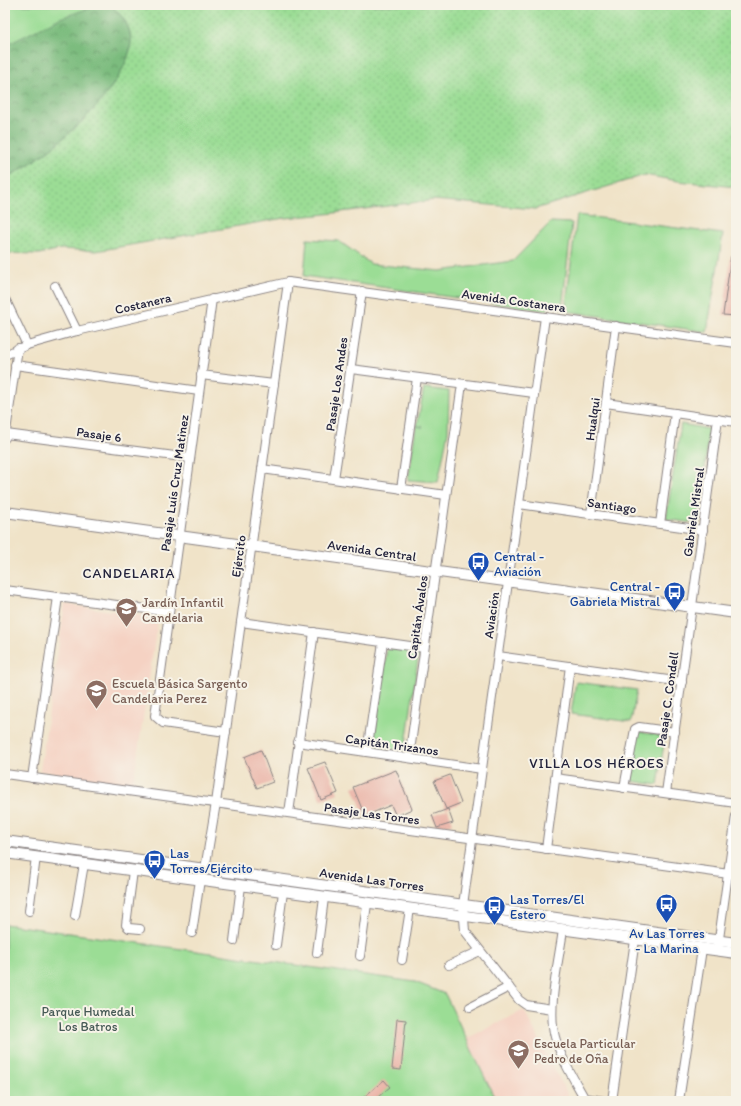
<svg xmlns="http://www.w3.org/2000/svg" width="741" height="1106" font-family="Itim,sans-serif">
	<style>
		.built { fill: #f5d2c3 }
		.grass { fill: url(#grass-dots); stroke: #5e8068 }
		.forest { fill: url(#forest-crowns); stroke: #4f6f5c }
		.park { fill: #9bdd95; stroke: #5e8068 }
		.building { fill: #eab2a6 }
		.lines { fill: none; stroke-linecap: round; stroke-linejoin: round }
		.minor-casing { stroke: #898282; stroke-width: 10 }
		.tertiary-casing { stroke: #898282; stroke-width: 12 }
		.minor { stroke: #fff; stroke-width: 8 }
		.tertiary { stroke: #fff; stroke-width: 10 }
		.labels { text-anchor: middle; stroke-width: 4; stroke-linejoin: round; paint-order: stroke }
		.street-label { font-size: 13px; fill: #22223b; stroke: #f7f3e8 }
		.transit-label { font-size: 13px; fill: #164399; stroke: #f7f3e8; text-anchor: start }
		.education-label { font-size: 13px; fill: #785e54; stroke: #f7f3e8; text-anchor: start }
		.park-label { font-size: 13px; fill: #465a56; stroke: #f7f3e8 }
		.neighbourhood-label { font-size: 14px; letter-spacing: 1px; fill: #22223b; stroke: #f7f3e8 }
	</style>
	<defs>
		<pattern id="grass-dots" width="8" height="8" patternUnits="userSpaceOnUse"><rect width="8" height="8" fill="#9bdd95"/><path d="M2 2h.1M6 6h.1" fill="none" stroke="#85bd81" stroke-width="1.8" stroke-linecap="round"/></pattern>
		<pattern id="forest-crowns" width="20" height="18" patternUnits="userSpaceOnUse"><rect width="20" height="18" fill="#7cbc7e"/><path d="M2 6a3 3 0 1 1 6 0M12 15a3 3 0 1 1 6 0" fill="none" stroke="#659868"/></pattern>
	</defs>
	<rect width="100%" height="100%" fill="#f7f3e8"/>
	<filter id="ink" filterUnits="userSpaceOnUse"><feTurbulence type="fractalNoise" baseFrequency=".025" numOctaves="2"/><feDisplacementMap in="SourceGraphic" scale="8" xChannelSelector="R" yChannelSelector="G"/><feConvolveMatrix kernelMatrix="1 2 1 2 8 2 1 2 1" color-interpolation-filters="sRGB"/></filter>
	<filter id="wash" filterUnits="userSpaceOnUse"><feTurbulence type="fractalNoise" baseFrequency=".012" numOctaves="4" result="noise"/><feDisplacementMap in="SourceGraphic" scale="16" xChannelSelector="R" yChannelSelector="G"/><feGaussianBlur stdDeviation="0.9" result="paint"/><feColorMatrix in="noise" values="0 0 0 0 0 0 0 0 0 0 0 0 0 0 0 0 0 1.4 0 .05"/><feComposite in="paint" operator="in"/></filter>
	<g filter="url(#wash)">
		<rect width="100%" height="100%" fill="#f0e3c8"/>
		<g class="built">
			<path d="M65,604l93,14 -25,167 -93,-14z"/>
			<path d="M524,1010l47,91h-75l-30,-62z"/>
		</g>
		<path class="grass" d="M5,5h731v182l-58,-6 -33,-6 -110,34 -101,-9 -116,15 -34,3 -188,33 -35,-2 -22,5 -34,-1z"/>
		<path class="forest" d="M5,5h105c11,9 21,21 21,36 -2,48 -85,118 -126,137z"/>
		<g class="park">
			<path d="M5,5h94l-39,13 -55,28z"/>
			<path d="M577,215l146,19 -16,98 -142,-21z"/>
			<path d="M551,222l21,1 -10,85 -15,-1 1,4 -244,-35 3,-37 32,2 32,23 69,7 73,-10z"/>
			<path d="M424,388l25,3 -1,41 -10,50 -30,-2 8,-54 7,1 -6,-1z"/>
			<path d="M681,424l28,5 -10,95 -33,-5z"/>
			<path d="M387,648l32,4 -14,99 -32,-4z"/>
			<path d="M576,682l61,8 -6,32 -60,-8z"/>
			<path d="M638,732l27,4 -7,49 -27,-4z"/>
			<path d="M5,924l410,58 30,12 51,107h-491z"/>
		</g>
		<g id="blocks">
			<g class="building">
				<path d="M731,256h5v60l-13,-1z"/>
				<path d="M261,750l12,32 -16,6 -13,-31z"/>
				<path d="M325,762l13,31 -17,7 -13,-32z"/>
				<path d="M396,770l16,39 -16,7 -5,-11 -26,11 -12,-29z"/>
				<path d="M450,775l11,28 -15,6 -12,-28z"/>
				<path d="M448,809l5,14 -16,5 -5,-13z"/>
				<path d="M397,1019l9,1 -5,50 -9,-1z"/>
				<path d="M384,1080l6,7 -17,14h-5l-4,-4z"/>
			</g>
		</g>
	</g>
	<g filter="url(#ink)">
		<use href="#blocks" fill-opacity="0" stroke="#898282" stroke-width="1"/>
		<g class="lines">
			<defs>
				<g id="minor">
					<path d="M55,286l22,45"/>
					<path d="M212,299l-57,417 8,7 63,9"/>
					<path d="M6,301l21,44"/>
					<path d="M545,317l-82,588 2,26 54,69 7,5 26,4"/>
					<path d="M5,355l22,-10 50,-14 211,-49 448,61"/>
					<path d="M15,365l184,26"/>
					<path d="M351,369l183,24"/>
					<path d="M201,375l73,9"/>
					<path d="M606,403l130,19"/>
					<path d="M6,434l184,24"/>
					<path d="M5,438l13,-90"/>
					<path d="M262,469l184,26"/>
					<path d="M334,479l28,-188"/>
					<path d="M401,489l16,-111"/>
					<path d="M519,504l184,26"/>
					<path d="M591,514l25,-188"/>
					<path d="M660,524l15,-111"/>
					<path d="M5,590l164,22"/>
					<path d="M241,622l183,26"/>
					<path d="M498,656l184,26"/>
					<path d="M298,742l184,27"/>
					<path d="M367,752l16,-110"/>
					<path d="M409,758l53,-374"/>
					<path d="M5,774l731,101"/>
					<path d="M32,778l26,-181"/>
					<path d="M555,778l181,25"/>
					<path d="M624,788l11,-59 4,-2 36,5"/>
					<path d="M666,793l52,-374"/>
					<path d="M289,813l25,-181"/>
					<path d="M546,849l24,-183"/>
					<path d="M133,871l-7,54 3,3 11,1"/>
					<path d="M29,911l7,-54"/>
					<path d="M75,916l9,-52"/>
					<path d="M563,930c-4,30 -16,78 -8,107 6,22 20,44 31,64"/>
					<path d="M192,933l8,-53 5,-11 11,-66 72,-521"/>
					<path d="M234,941l7,-55"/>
					<path d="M276,945l7,-53"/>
					<path d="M718,946l18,-130"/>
					<path d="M317,953l7,-55"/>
					<path d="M360,956l7,-52"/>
					<path d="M402,960l8,-51"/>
					<path d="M449,965l31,-14"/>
					<path d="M470,1007l39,-20"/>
					<path d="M585,1098l19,3"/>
					<path d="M612,1101l23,-161"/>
					<path d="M679,1101l23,-152"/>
				</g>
				<g id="tertiary">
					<path d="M5,512l731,101"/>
					<path d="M5,841l731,102"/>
					<path d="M5,853l731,100"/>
				</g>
			</defs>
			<use href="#minor" class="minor-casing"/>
			<use href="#tertiary" class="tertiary-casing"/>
			<use href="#minor" class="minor"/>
			<use href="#tertiary" class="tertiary"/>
		</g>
	</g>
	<defs>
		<symbol id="bus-pin" viewBox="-11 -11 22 30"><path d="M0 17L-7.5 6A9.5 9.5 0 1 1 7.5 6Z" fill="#1a4fb4" stroke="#f7f3e8"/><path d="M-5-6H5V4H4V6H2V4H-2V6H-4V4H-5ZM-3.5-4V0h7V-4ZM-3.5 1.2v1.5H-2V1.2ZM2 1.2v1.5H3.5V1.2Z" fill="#fff"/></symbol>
		<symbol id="school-pin" viewBox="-11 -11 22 30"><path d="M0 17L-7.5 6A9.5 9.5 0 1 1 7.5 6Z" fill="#8d6e63" stroke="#f7f3e8"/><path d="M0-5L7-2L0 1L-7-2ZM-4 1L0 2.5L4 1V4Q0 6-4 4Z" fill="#fff"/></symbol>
	</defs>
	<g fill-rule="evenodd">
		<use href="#bus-pin" x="466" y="550" width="25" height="34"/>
		<use href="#bus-pin" x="662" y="580" width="25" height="34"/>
		<use href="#school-pin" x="114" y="596" width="25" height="34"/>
		<use href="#school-pin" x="84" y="678" width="25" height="34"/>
		<use href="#bus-pin" x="142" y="848" width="25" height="34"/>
		<use href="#bus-pin" x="654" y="892" width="25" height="34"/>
		<use href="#bus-pin" x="482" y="894" width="25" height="34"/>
		<use href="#school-pin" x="506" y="1038" width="25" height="34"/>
	</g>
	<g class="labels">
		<g class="street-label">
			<text transform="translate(514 300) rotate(8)" y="5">Avenida Costanera</text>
			<text transform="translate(143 303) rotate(-13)" y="5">Costanera</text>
			<text transform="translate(336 384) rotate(-82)" y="5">Pasaje Los Andes</text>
			<text transform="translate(592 419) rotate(-82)" y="5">Hualqui</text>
			<text transform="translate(99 434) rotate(8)" y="5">Pasaje 6</text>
			<text transform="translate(174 483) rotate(-82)" y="5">Pasaje Luís Cruz Matinez</text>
			<text transform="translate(612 505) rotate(8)" y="5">Santiago</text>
			<text transform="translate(693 512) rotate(-82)" y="5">Gabriela Mistral</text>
			<text transform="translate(372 550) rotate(8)" y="5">Avenida Central</text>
			<text transform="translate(238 556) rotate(-82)" y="5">Ejército</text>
			<text transform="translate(491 615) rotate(-82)" y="5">Aviación</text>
			<text transform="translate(417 617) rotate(-82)" y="5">Capitán Ávalos</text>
			<text transform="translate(667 699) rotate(-82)" y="5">Pasaje C. Condell</text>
			<text transform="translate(392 744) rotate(8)" y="5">Capitán Trizanos</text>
			<text transform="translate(372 813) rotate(8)" y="5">Pasaje Las Torres</text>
			<text transform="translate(372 879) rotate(8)" y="5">Avenida Las Torres</text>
		</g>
		<g class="transit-label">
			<text x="494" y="561">Central -<tspan x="494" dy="15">Aviación</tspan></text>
			<text x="660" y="591" text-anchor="end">Central -<tspan x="660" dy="15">Gabriela Mistral</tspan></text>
			<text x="170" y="858">Las<tspan x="170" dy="15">Torres/Ejército</tspan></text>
			<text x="510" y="904">Las Torres/El<tspan x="510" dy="15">Estero</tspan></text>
			<text x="667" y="938" text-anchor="middle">Av Las Torres<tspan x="667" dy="15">- La Marina</tspan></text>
		</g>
		<g class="education-label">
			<text x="142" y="607">Jardín Infantil<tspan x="142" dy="15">Candelaria</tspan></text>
			<text x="112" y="688">Escuela Básica Sargento<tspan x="112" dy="15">Candelaria Perez</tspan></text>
			<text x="534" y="1048">Escuela Particular<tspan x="534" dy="15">Pedro de Oña</tspan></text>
		</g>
		<g class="park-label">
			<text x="88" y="1016">Parque Humedal<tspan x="88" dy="15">Los Batros</tspan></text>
		</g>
		<g class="neighbourhood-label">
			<text x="129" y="578">CANDELARIA</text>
			<text x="597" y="768">VILLA LOS HÉROES</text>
		</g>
	</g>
	<rect width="741" height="1106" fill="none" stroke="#f7f3e8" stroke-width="20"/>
</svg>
